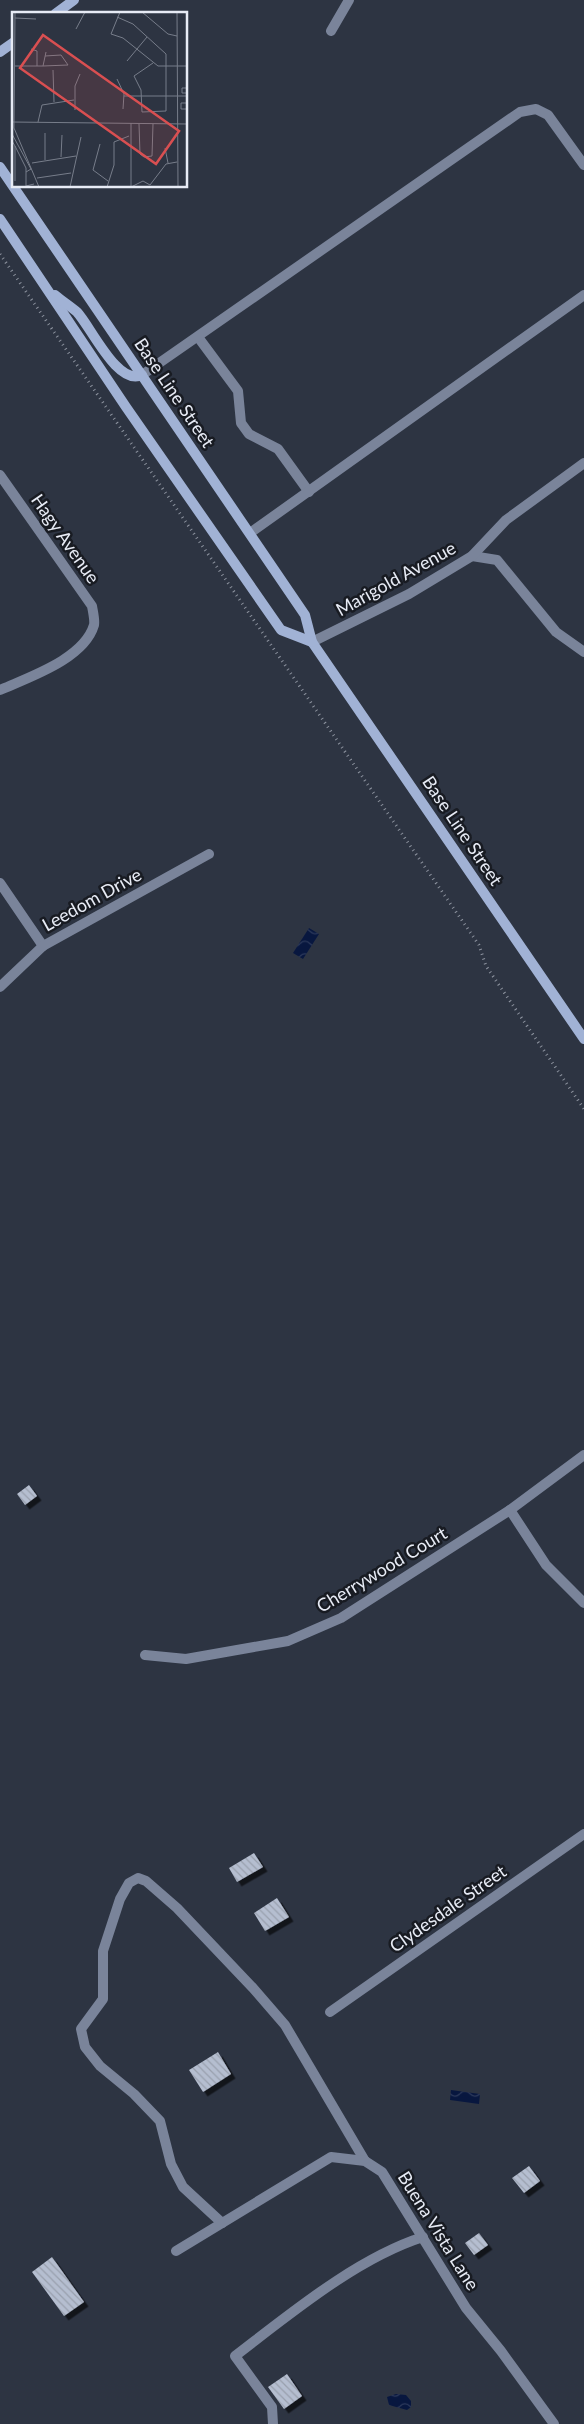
<svg xmlns="http://www.w3.org/2000/svg" width="584" height="2424" font-family="Lato,sans-serif">
	<style>
		.water { fill: url(#water-waves) }
		.building { fill: url(#building-back-hatch); filter: url(#shadow) }
		.lines { fill: none; stroke-linecap: round; stroke-linejoin: round }
		.path { stroke: #8c929e; stroke-width: 3; stroke-dasharray: 1 4; stroke-linecap: butt }
		.lane { stroke: #7a849a; stroke-width: 10 }
		.street { stroke: #7a849a; stroke-width: 10 }
		.secondary { stroke: #a1b2d5; stroke-width: 10 }
		.labels { text-anchor: middle; stroke-width: 5; stroke-linejoin: round; paint-order: stroke }
		.street-label { font-size: 18px; fill: #e7ebf5; stroke: #181b22 }
		.inset-road { fill: none; stroke: #777d8a; stroke-width: 1 }
		.view { fill: #d94f51; fill-opacity: 0.15; stroke: #d94f51; stroke-width: 2.5 }
		.inset-edge { fill: none; stroke: #e7ebf5; stroke-width: 2.5 }
	</style>
	<defs>
		<pattern id="water-waves" width="16" height="10" patternUnits="userSpaceOnUse" patternTransform="scale(1.25)"><rect width="16" height="10" fill="#08173f"/><path d="M0 5q4-4 8 0t8 0" fill="none" stroke="#2c395b"/></pattern>
		<pattern id="building-back-hatch" width="6" height="6" patternUnits="userSpaceOnUse" patternTransform="scale(1.25)"><rect width="6" height="6" fill="#b5bed0"/><path d="M-1 5l2 2M0 0l6 6M5-1l2 2" fill="none" stroke="#99a0ae"/></pattern>
		<filter id="shadow"><feDropShadow dx="4.5" dy="4.5" stdDeviation="0" flood-color="#0009"/></filter>
	</defs>
	<rect width="100%" height="100%" fill="#2d3442"/>
	<g class="water">
		<path d="M309,928l10,6 -16,25 -10,-6z"/>
		<path d="M451,2090l29,4 -1,10 -29,-4z"/>
		<path d="M396,2394l10,1 5,6v6l-4,3 -18,-5 -2,-8z"/>
	</g>
	<g class="building">
		<path d="M29,1485l8,11 -12,9 -8,-11z"/>
		<path d="M254,1853l9,14 -26,15 -8,-14z"/>
		<path d="M277,1898l12,19 -24,14 -11,-18z"/>
		<path d="M218,2052l13,22 -28,18 -14,-22z"/>
		<path d="M529,2166l11,15 -16,12 -12,-15z"/>
		<path d="M479,2233l9,12 -14,10 -9,-12z"/>
		<path d="M52,2257l32,45 -20,14 -32,-44z"/>
		<path d="M287,2374l15,22 -18,13 -16,-22z"/>
	</g>
	<g class="lines">
		<path class="path" d="M0,254l479,691 7,21 98,143"/>
		<g class="lane">
			<path d="M198,337l40,54 3,32 8,11 29,15 31,43"/>
			<path d="M142,375l378,-263 16,-3 12,6 36,50"/>
			<path d="M250,533l334,-238"/>
			<path d="M222,2223l-39,-36 -12,-23 -11,-43 -26,-27 -34,-28 -15,-19 -4,-18 22,-30v-48l17,-52 9,-16 9,-5 8,3 31,27 76,80 32,37 80,136"/>
			<path d="M273,2424l-1,-17 -37,-51c55,-42 122,-98 188,-119"/>
		</g>
		<g class="street">
			<path d="M331,31l18,-31"/>
			<path d="M0,475l92,131c1,6 3,14 2,19 -10,34 -65,52 -94,65"/>
			<path d="M472,556l25,4 59,72 28,20"/>
			<path d="M312,642l97,-48 63,-38 34,-36 78,-57"/>
			<path d="M0,883l43,63"/>
			<path d="M0,987l43,-41 166,-92"/>
			<path d="M510,1510l36,55 38,38"/>
			<path d="M145,1655l41,4 102,-18 53,-23 169,-108 74,-55"/>
			<path d="M330,2012l254,-178"/>
			<path d="M176,2251l155,-94 34,4 17,11 84,136 35,43 53,73"/>
		</g>
		<g class="secondary">
			<path d="M55,14l19,-14"/>
			<path d="M0,52l14,-10"/>
			<path d="M0,167l305,448 7,27 272,397"/>
			<path d="M0,219l126,188 155,223 31,12"/>
			<path d="M55,295c7,6 15,11 22,17 14,15 41,75 65,63"/>
		</g>
	</g>
	<g class="labels">
		<g class="street-label">
			<text transform="translate(174 393) rotate(56)" y="6">Base Line Street</text>
			<text transform="translate(65 539) rotate(55)" y="6">Hagy Avenue</text>
			<text transform="translate(396 579) rotate(-29)" y="6">Marigold Avenue</text>
			<text transform="translate(462 831) rotate(56)" y="6">Base Line Street</text>
			<text transform="translate(92 900) rotate(-29)" y="6">Leedom Drive</text>
			<text transform="translate(382 1570) rotate(-31)" y="6">Cherrywood Court</text>
			<text transform="translate(448 1909) rotate(-35)" y="6">Clydesdale Street</text>
			<text transform="translate(438 2231) rotate(58)" y="6">Buena Vista Lane</text>
		</g>
	</g>
	<g transform="translate(12 12)">
		<rect width="175" height="175" fill="#2d3442"/>
		<path class="inset-road" d="M3,0l-1,116 25,59M108,0l-9,22 12,4 35,28h29M130,0l26,22 9,2M165,0l1,175M175,0v40M105,5l16,7 33,30v57l-24,1 -1,-22 -7,-14 19,-13M3,6l21,1M64,17l9,-17M19,37l6,2v15M115,49l20,-24M3,54h28l3,-14M31,54l25,-1 -7,-10 -16,1M41,58l1,32M105,67l7,15 -1,15M175,81h-5v-5h5v9M112,84h63M175,91h-6v6h6M63,98v-24l5,-12M0,110l175,2M26,110l4,-17 32,-5M127,112l1,30 4,3 8,-1 1,-32M0,122l19,35 -5,3M0,129l3,5v35M88,132l-7,26 15,11M3,134l11,22v18l8,-2M153,136l3,15M49,145l1,-22M33,148v-27M20,151l44,-7M25,166l34,-5M58,175l11,-50M95,175l7,-22v-23l15,-6M119,175v-64M119,175l12,-6 7,4 16,-21 11,-2"/>
		<path class="view" d="M31,23l136,96 -23,33 -136,-96z"/>
		<rect width="175" height="175" class="inset-edge"/>
	</g>
</svg>
